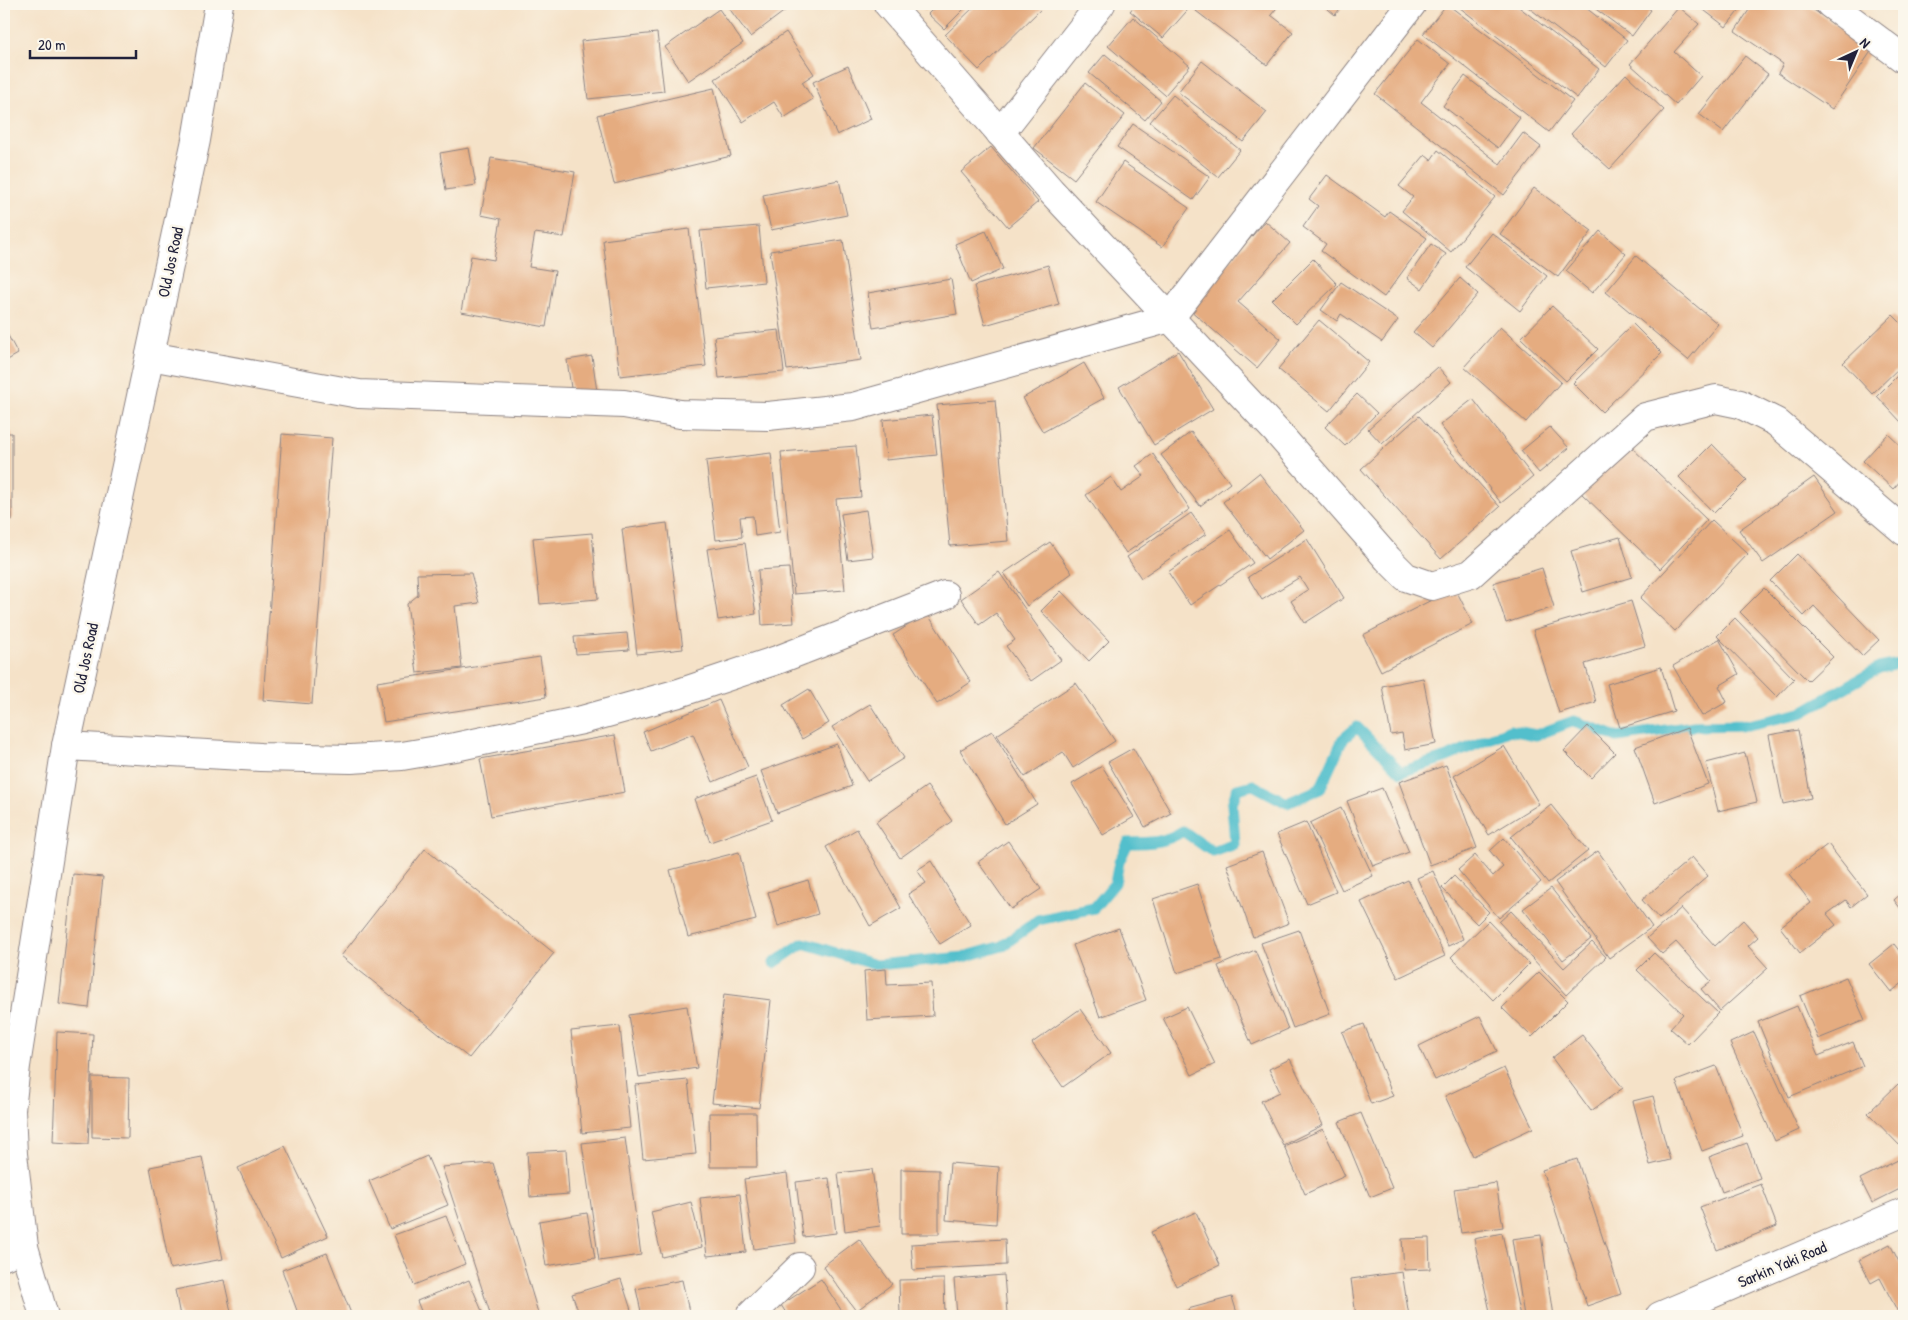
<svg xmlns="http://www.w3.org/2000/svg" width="1908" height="1320" font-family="'Patrick Hand',sans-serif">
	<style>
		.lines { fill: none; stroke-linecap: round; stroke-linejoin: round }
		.stream { stroke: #53bfcc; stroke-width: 11 }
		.building { fill: #e5ac80 }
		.street-casing { stroke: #8c8282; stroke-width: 30 }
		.secondary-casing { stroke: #8c8282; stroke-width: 30 }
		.street { stroke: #fff; stroke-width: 28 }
		.secondary { stroke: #fff; stroke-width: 28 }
		.labels { text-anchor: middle; stroke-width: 5; stroke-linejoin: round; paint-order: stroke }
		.street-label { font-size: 16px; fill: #22223b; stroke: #fbf7ec }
	</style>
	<rect width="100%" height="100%" fill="#fbf7ec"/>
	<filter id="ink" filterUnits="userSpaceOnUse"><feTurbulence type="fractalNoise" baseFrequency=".02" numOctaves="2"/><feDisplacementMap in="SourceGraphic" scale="10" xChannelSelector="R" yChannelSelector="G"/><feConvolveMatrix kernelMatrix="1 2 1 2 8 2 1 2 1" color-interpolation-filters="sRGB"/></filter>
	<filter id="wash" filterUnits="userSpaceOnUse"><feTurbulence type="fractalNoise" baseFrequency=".0096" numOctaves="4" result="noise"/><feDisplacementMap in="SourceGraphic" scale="20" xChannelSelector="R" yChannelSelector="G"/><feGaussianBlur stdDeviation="1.12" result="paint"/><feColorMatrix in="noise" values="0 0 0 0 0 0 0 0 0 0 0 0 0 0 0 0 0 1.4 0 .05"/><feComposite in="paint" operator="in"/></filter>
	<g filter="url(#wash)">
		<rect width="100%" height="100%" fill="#f5e2c8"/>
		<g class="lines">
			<path class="stream" d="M774,963l29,-20 73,22 88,-8 38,-11 36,-26 56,-12 21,-25 4,-21 9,-19c22,0 36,0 55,-12l30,21 22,-8 -3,-40 5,-15 16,-4 34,18 33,-14 23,-50 14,-12 44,45 46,-15 63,-27 26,5 38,-14 43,16 77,-11 54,-1 53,-12 78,-45 25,-5"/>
		</g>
		<g id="blocks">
			<g class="building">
				<path d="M726,4h68l-44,33z"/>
				<path d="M918,4h13l-6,6z"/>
				<path d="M938,4h31l-25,25 -16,-15z"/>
				<path d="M977,4h69l-67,66 -34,-35z"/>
				<path d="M1136,4h57l-30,34 -33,-27z"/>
				<path d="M1202,4h78l-9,11 22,17 -26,33 -71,-54z"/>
				<path d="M1322,4h22l-9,11z"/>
				<path d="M1447,4l126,97 -24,31 -126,-98z"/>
				<path d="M1455,4h60l84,65 -22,29z"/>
				<path d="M1524,4h57l46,36 -21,27z"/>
				<path d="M1589,4h54l8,6 -19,26z"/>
				<path d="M1696,4h48l-18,23z"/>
				<path d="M1753,4h52l67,46 -40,59 -54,-36 5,-9 -48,-33z"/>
				<path d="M1679,7l20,17 -25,28 27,24 -25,29 -46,-41z"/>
				<path d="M719,9l24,34 -55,38 -23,-34z"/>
				<path d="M1133,17l57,49 -25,29 -57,-49z"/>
				<path d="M786,32l28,42 -12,8 11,17 -29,19 -10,-16 -31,20 -28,-43z"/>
				<path d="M657,33l7,58 -76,8 -7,-58z"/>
				<path d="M1418,39l32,25 -29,38 79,62 23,-31 18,14 -37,48 -129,-101z"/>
				<path d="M1105,54l56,47 -16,19 -56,-47z"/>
				<path d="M1745,56l23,18 -45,58 -24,-18z"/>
				<path d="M1202,61l65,51 -24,30 -65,-50z"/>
				<path d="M848,66l23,53 -34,16 -24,-53z"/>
				<path d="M1626,74l38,36 -54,59 -39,-35z"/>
				<path d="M1465,76l55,42 -22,30 -55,-42z"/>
				<path d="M1085,83l40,32 -51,64 -40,-31z"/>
				<path d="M714,88l17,68 -117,28 -17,-69z"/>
				<path d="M1173,95l67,55 -22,27 -68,-55z"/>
				<path d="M1133,124l77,53 -17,23 -76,-53z"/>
				<path d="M991,147l47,55 -30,25 -47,-55z"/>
				<path d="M469,148l7,37 -30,5 -6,-37z"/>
				<path d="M1438,150l57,47 -44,55 -49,-41 11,-14 -14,-11 26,-31 6,5z"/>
				<path d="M491,158l84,14 -11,65 -29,-4 -6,34 26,4 -9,56 -85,-15 10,-56 23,4 7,-41 -20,-4z"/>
				<path d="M1123,162l66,46 -27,39 -66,-45z"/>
				<path d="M1327,175l58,42 4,-6 38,27 -43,59 -63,-46 5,-7 -23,-17 15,-21 -9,-7z"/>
				<path d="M839,180l8,35 -76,15 -8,-35z"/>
				<path d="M1534,188l58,43 -34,46 -58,-43z"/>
				<path d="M1265,221l25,22 -52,59 43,37 -24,29 -68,-59z"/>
				<path d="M759,226l5,56 -58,6 -6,-57z"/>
				<path d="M689,229l17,137 -86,10 -17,-136z"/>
				<path d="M986,231l17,38 -32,14 -16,-39z"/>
				<path d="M1600,231l26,23 -34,39 -26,-22z"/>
				<path d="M1492,233l55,43 -27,35 -55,-44z"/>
				<path d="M843,240l18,120 -74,10 -17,-119z"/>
				<path d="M1431,244l15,10 -24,35 -15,-11z"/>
				<path d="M1636,256l82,68 -30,36 -82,-68z"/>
				<path d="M1313,259l24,25 -41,40 -24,-24z"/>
				<path d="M1048,265l11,39 -74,21 -11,-39z"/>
				<path d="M1460,278l18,16 -46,54 -19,-16z"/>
				<path d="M951,279l6,35 -84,14 -5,-35z"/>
				<path d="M1341,282l57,38 -16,22 -41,-28 -4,7 -16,-11z"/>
				<path d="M1552,306l46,43 -32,32 -45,-43z"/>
				<path d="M1893,315l11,11v37l-32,31 -29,-31z"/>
				<path d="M1319,320l50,42 -40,49 -51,-42z"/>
				<path d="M1633,324l29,29 -60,59 -29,-29z"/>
				<path d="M1500,327l61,55 -35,40 -62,-55z"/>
				<path d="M4,328l14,26 -14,8z"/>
				<path d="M779,330l5,42 -65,6 -5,-41z"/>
				<path d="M1178,351l35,58 -59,36 -35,-58z"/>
				<path d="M592,356l6,43 -25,3 -6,-42z"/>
				<path d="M1084,363l20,35 -61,34 -20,-34z"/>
				<path d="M1438,367l13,15 -69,62 -14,-15z"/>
				<path d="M1904,369v50l-3,3 -24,-26z"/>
				<path d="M1357,394l20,19 -32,33 -20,-19z"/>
				<path d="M1473,399l60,78 -32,26 -61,-78z"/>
				<path d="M995,400l13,141 -58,5 -13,-141z"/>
				<path d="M932,415l5,40 -51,5 -3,-40z"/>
				<path d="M1419,416l81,91 -59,52 -80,-90z"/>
				<path d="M1550,427l19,21 -30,25 -18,-22z"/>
				<path d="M1191,432l39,51 -30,23 -39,-51z"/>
				<path d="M4,433h8v87l-8,-1z"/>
				<path d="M282,434l50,4 -20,266 -49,-4z"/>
				<path d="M1888,434l16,15v28l-11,12 -30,-28z"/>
				<path d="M1628,444l79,76 -47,49 -79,-76z"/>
				<path d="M1712,444l35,36 -33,33 -35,-36z"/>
				<path d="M856,446l5,51 -25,2 9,91 -51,4 -13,-142z"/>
				<path d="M771,453l9,79 -25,4 -2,-20 -13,1 2,20 -26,3 -10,-79z"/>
				<path d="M1153,454l37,55 -64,44 -40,-58 25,-18 10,15 23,-16 -8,-10z"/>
				<path d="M1259,473l45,57 -37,29 -44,-57z"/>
				<path d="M1814,477l24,34 -75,52 -24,-33z"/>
				<path d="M866,510l7,47 -25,3 -7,-46z"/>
				<path d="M1191,513l15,21 -65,44 -14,-21z"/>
				<path d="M1712,520l36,34 -73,77 -35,-33z"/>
				<path d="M667,523l16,126 -46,5 -15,-125z"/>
				<path d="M4,526h4l-3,31h-1z"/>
				<path d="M1230,530l23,33 -63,42 -22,-33z"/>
				<path d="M592,533l6,66 -58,5 -7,-66z"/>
				<path d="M1620,537l12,40 -49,15 -12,-41z"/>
				<path d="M1307,539l37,59 -39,25 -14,-22 17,-11 -8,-13 -38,23 -14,-23z"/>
				<path d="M1050,542l22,31 -45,33 -23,-33z"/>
				<path d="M745,543l11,71 -38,6 -11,-71z"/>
				<path d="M1797,554l82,86 -17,16 -48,-50 -10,10 -34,-35z"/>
				<path d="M789,568l5,55 -32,2 -4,-55z"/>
				<path d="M1542,568l12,39 -48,16 -13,-40z"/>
				<path d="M999,572l62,88 -30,21 -25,-35 9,-6 -19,-27 -17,12 -18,-26z"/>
				<path d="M471,573l8,30 -24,3 7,62 -45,5 -10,-69 11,-9 -1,-21z"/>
				<path d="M1455,588l18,36 -92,47 -18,-36z"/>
				<path d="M1764,588l69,69 -25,24 -68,-69z"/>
				<path d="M1061,591l48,50 -20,20 -48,-50z"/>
				<path d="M1631,601l14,45 -60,18 11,38 -37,11 -26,-83z"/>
				<path d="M927,613l44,69 -34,22 -44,-69z"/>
				<path d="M1735,618l59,61 -17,18 -60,-61z"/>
				<path d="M627,633l2,17 -53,4 -2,-17z"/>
				<path d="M1719,639l20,35 -20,12 8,16 -25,14 -29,-50z"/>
				<path d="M540,657l6,40 -162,25 -7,-40z"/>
				<path d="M1661,667l13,44 -54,17 -13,-44z"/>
				<path d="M1423,678l13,66 -31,6 -3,-17 -11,2 -9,-49z"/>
				<path d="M1076,683l39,58 -42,27 -10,-16 -38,25 -28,-42z"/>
				<path d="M809,689l20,34 -27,16 -19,-34z"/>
				<path d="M719,700l29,67 -35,15 -20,-48 -42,17 -8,-19z"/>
				<path d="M870,704l34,54 -37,23 -35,-54z"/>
				<path d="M1588,726l27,27 -24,25 -27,-27z"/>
				<path d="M1687,728l21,56 -53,19 -20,-56z"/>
				<path d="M1798,730l13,68 -28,6 -14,-69z"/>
				<path d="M992,731l45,73 -32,20 -45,-74z"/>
				<path d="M615,735l10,57 -134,24 -11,-57z"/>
				<path d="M837,744l15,42 -75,27 -16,-42z"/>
				<path d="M1504,746l35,58 -50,31 -35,-59z"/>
				<path d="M1133,748l38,65 -26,14 -37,-65z"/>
				<path d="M1745,753l12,49 -39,9 -12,-48z"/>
				<path d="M1446,765l31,83 -47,17 -31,-83z"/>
				<path d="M1102,766l32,51 -31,18 -31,-51z"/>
				<path d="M756,777l16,43 -62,22 -16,-43z"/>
				<path d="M927,786l25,35 -52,37 -24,-36z"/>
				<path d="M1382,788l27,64 -36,14 -26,-65z"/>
				<path d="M1551,805l37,46 -40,32 -37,-46z"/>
				<path d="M1341,808l32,68 -31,14 -32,-67z"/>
				<path d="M1306,822l30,70 -29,12 -30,-70z"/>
				<path d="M857,829l44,79 -31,18 -44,-79z"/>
				<path d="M1504,838l37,44 -42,36 -41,-48 17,-15 18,21 10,-9 -13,-16z"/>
				<path d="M1008,841l33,48 -30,20 -33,-47z"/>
				<path d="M1828,844l39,50 -16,13 -5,-7 -19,14 9,11 -36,28 -20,-26 31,-24 -22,-29z"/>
				<path d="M425,849l129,104 -85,105 -128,-102z"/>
				<path d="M1598,851l54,76 -43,31 -54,-76z"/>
				<path d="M739,852l17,68 -68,17 -18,-67z"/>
				<path d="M1262,852l27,71 -36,14 -26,-72z"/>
				<path d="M1692,857l16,19 -49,43 -17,-19z"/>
				<path d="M931,861l40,64 -31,19 -32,-50 18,-11 -9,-13z"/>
				<path d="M1433,871l30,68 -15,7 -31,-68z"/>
				<path d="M73,874l30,3 -14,131 -30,-4z"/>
				<path d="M1454,876l35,36 -12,12 -35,-36z"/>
				<path d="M808,880l10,34 -40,12 -10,-34z"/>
				<path d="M1408,880l37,76 -47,22 -37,-76z"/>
				<path d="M1197,884l25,75 -45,14 -24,-74z"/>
				<path d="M1551,888l40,51 -28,21 -40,-51z"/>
				<path d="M1904,891v22l-10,-13z"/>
				<path d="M1681,908l34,38 28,-26 15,17 -10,9 20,22 -48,43 -19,-22 10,-8 -35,-39 -14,12 -15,-16z"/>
				<path d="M1511,911l53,57 28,-26 14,15 -40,38 -67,-73z"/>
				<path d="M1488,921l41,43 -36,36 -42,-43z"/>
				<path d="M1119,928l27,72 -46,17 -27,-72z"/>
				<path d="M1299,930l31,84 -37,14 -32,-85z"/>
				<path d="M1894,944l10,13v25l-13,10 -22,-28z"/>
				<path d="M1255,950l33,79 -36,16 -34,-79z"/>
				<path d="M1654,953l64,60 -30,31 -18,-16 13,-14 -46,-44z"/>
				<path d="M886,969l1,16 44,-2 2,33 -66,4 -3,-49z"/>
				<path d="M1539,972l29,29 -36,36 -30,-29z"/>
				<path d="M1846,977l19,43 -47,19 -18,-43z"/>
				<path d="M724,994l47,6 -12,108 -47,-5z"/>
				<path d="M687,1006l10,62 -58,9 -10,-62z"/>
				<path d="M1797,1006l21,50 35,-14 10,24 -74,31 -31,-75z"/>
				<path d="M1187,1007l28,57 -23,11 -29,-57z"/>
				<path d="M1080,1009l31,44 -48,34 -31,-44z"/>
				<path d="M1480,1016l17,35 -62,29 -16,-34z"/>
				<path d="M1364,1024l29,72 -22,8 -29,-72z"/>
				<path d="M620,1026l10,102 -48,5 -11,-102z"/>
				<path d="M57,1032l36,2 -5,110 -35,-2z"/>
				<path d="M1754,1032l45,98 -24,11 -45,-98z"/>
				<path d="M1582,1035l41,53 -32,23 -39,-53z"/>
				<path d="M1290,1059l33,66 -40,20 -22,-44 19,-9 -11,-23z"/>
				<path d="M1716,1066l27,70 -41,15 -26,-70z"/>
				<path d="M1504,1068l29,60 -60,28 -28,-60z"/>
				<path d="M92,1077l37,1 -1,60 -36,-1z"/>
				<path d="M688,1080l8,74 -53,5 -8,-74z"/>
				<path d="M1898,1084l6,6v60l-36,-37z"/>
				<path d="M1653,1096l17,64 -20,5 -17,-64z"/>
				<path d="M709,1113h47l1,54h-47z"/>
				<path d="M1361,1113l31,75 -22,9 -31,-75z"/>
				<path d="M1323,1129l22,47 -40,18 -21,-48z"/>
				<path d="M625,1138l16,117 -42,6 -17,-118z"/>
				<path d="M1747,1143l13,35 -38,14 -13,-35z"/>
				<path d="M285,1146l43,90 -47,22 -43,-90z"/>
				<path d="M566,1150l3,44 -39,3 -3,-45z"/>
				<path d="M427,1156l21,49 -58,24 -21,-48z"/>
				<path d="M202,1157l21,102 -53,10 -20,-102z"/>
				<path d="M1904,1157v30l-32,16 -12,-24z"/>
				<path d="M1577,1159l44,135 -34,12 -45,-136z"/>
				<path d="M493,1163l46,153h-48l-49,-149z"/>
				<path d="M950,1163l49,4 -3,57 -50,-4z"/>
				<path d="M872,1169l8,57 -35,5 -7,-58z"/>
				<path d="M901,1169l38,1v64h-38z"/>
				<path d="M787,1173l9,70 -42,6 -10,-70z"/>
				<path d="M829,1178l7,55 -33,4 -7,-55z"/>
				<path d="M1496,1183l7,44 -42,6 -7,-44z"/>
				<path d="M1761,1184l16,42 -60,24 -17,-43z"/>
				<path d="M740,1194l6,58 -39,4 -7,-58z"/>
				<path d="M691,1202l11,45 -40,10 -11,-45z"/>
				<path d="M1196,1212l24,53 -44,21 -25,-54z"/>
				<path d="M587,1213l8,45 -49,8 -7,-45z"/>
				<path d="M446,1216l19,48 -51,21 -20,-50z"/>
				<path d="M1502,1233l18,83h-29l-17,-77z"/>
				<path d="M1541,1235l12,81h-29l-12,-77z"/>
				<path d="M1429,1238l1,31 -26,1 -2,-31z"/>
				<path d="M859,1239l33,45 -36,27 -33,-45z"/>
				<path d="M1005,1239l1,26 -93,5 -2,-26z"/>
				<path d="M1890,1244l14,28v44h-4l-20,-38 -9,5 -12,-23z"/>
				<path d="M327,1253l25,63h-53l-17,-46z"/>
				<path d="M1402,1272l7,44h-53l-5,-37z"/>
				<path d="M1004,1275l3,38 -50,3 -3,-37z"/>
				<path d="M621,1279l12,37h-53l-8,-22z"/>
				<path d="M821,1279l24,37h-57l-7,-11z"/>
				<path d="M944,1279l1,36 -45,1 -1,-36z"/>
				<path d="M224,1280l8,36h-52l-5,-26z"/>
				<path d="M469,1280l15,36h-61l-6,-15z"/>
				<path d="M682,1280l8,36h-48l-6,-27z"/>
				<path d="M1232,1297l6,19h-48l-2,-7z"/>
			</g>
		</g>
	</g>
	<g filter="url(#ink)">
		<use href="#blocks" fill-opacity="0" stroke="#8c8282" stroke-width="1"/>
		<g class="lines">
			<defs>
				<g id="street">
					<path d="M888,4l163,187 225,240 112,128 18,18 26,9 39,-12 174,-157 71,-18 24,5 36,18 128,109"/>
					<path d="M1830,4l74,55"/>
					<path d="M1000,133l101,-129"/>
					<path d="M150,356l209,38 265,10 56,10 88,2 85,-9 317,-89 242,-314"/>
					<path d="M66,746l194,11 91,2 51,-3 53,-9 127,-27 97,-27 101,-34 165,-64"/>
					<path d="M4,1256l20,-9"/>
					<path d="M750,1316l50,-49"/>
					<path d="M1660,1316l244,-104"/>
				</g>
				<path id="secondary" d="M44,1316l-20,-69 -11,-93 -2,-44 5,-44 50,-320 130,-606 23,-136"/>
			</defs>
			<use href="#street" class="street-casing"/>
			<use href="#secondary" class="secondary-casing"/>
			<use href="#street" class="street"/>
			<use href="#secondary" class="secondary"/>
		</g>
	</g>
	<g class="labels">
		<g class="street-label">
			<text transform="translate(170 262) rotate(-78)" y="6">Old Jos Road</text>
			<text transform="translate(85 658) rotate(-78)" y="6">Old Jos Road</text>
			<text transform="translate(1782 1264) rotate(-23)" y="6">Sarkin Yaki Road</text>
		</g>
	</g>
	<rect width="1908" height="1320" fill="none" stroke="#fbf7ec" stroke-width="20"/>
	<g transform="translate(1856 52) rotate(44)" stroke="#fbf7ec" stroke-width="4" paint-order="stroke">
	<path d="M0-4L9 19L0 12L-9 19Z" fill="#22223b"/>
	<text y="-8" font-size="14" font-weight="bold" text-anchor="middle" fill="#22223b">N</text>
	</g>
	<path d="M30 50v8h106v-8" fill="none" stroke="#22223b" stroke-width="2.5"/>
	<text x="38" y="50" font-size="15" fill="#22223b" stroke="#fbf7ec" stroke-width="4" paint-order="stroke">20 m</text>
</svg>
